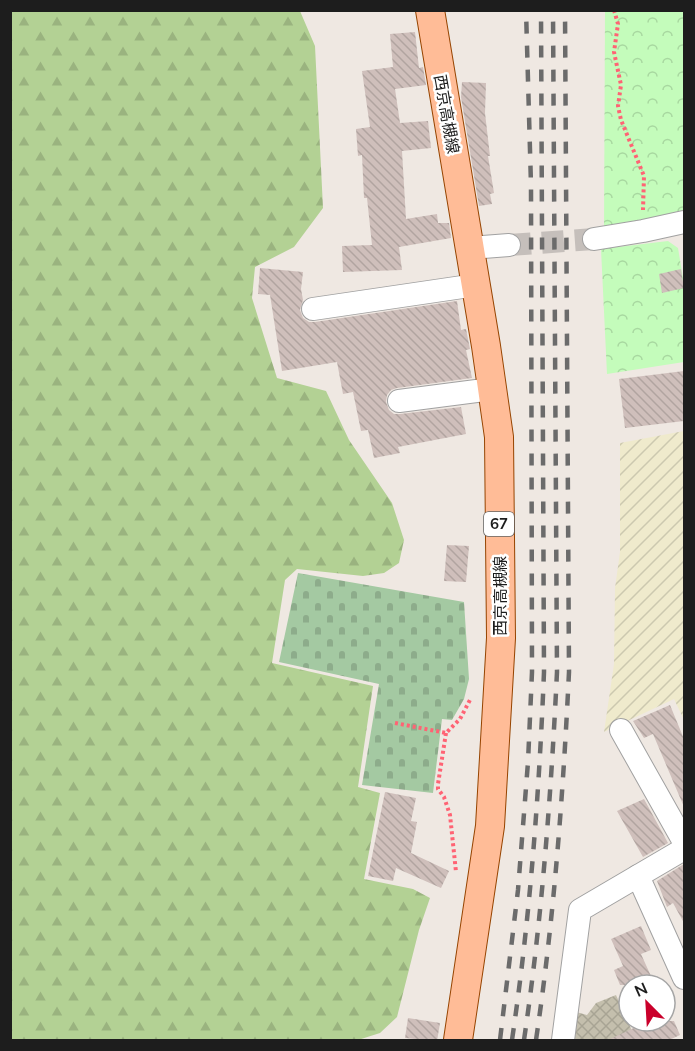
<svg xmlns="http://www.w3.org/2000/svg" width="695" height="1051" font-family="Mulish,'Noto Sans JP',sans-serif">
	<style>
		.construction { fill: url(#construction-cross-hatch) }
		.farmland { fill: url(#farmland-furrows) }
		.forest { fill: url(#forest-firs) }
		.cemetery { fill: url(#cemetery-stones) }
		.park { fill: url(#park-crowns) }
		.building { fill: url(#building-back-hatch) }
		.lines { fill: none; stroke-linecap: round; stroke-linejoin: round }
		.minor-tunnel { stroke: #c5bfbb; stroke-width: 22; stroke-dasharray: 22 11; stroke-linecap: butt }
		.minor-casing { stroke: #a1a1a1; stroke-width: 24 }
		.major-casing { stroke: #964400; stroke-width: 30 }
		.path { stroke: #ff6374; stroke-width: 4; stroke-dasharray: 3 3; stroke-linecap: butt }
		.minor { stroke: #fff; stroke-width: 22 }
		.major { stroke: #ffbc97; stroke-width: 28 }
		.rail { stroke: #6b6b6b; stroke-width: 4.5; stroke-dasharray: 12 12; stroke-linecap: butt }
		.labels { text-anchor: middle; stroke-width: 5; stroke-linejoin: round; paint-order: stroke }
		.shield { fill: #fff; stroke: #616161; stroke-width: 1.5 }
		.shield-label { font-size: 15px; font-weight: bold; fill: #1d1d1d }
		.street-label { font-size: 16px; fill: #1d1d1d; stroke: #fff }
	</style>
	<defs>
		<pattern id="construction-cross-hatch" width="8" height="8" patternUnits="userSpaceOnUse" patternTransform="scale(1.5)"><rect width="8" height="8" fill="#c4bfad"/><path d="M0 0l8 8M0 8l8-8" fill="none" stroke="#a8a494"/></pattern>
		<pattern id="farmland-furrows" width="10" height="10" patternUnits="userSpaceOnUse" patternTransform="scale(1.5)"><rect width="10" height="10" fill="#efeacc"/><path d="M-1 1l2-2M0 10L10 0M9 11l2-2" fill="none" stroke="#ccc8af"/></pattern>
		<pattern id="forest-firs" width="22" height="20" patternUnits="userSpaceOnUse" patternTransform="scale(1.5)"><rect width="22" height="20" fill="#b3d194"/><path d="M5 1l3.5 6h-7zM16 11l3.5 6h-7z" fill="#9ab37f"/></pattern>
		<pattern id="cemetery-stones" width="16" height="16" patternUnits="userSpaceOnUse" patternTransform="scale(1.5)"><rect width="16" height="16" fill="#a4c9a2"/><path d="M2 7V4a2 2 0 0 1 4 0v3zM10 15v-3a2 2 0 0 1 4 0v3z" fill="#8dac8b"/></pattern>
		<pattern id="park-crowns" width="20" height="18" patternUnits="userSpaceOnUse" patternTransform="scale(1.5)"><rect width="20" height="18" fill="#c4fcbb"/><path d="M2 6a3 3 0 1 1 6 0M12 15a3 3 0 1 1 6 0" fill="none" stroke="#a8d8a0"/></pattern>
		<pattern id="building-back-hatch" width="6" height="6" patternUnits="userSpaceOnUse" patternTransform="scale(1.5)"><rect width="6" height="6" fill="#cfbfbb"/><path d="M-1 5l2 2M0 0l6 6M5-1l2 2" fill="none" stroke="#b1a4a0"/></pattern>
	</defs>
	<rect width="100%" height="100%" fill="#efe8e2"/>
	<path class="construction" d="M616,995l20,45h-64l4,-28 11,3 9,-12z"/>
	<path class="farmland" d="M684,431v289l-10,-21 -70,33 10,-68 1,-76 5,-36v-109z"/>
	<path class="forest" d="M10,11h290l15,35 8,162 -29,39 -39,20 -3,31 25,80 49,13 23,49 43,63 12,37 -5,23 -15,10 -21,3 -66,-7 -12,11 -13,83 101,23 -15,101 22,6 -16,86 49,10 17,9 -11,32 -22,87 -17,16 -22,7h-347z"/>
	<path class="cemetery" d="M298,573l166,29 5,77 -5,20 -12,21 -10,-1 -9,74 -71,-8 17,-101 -100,-22z"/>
	<g class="park">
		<path d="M605,11h79v199l-80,19z"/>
		<path d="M668,241l10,7 6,36v78l-77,12 -6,-125z"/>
	</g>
	<g class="building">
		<path d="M415,32l4,36 4,-1 3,18 -31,4 5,34 28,-2 3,27 -29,3 4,68 31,-5 1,9h11l2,15 -52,9 3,23 -59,2 -1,-26 30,-1 -5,-47h-3l-2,-43 -4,1 -2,-27 14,-2 -8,-56 31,-4 -3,-33z"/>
		<path d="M462,82l24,1 -1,30 5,43h-2l6,37 -4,1 2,10 -13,2 -18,-109z"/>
		<path d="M260,268l43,4 -2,17 2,11 -3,10 3,8 6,4h6l142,-21 4,29 5,-1 4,20 -4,1 6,28 -75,10 -6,2 -4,5 -1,7 3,8 5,4h6l61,-7 5,27 -68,13 2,6 -26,5 -6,-28 -7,1 -8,-39 -10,2 -6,-32 -55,9 -12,-76 -12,-1z"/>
		<path d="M681,269l3,19 -22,5 -3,-19z"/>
		<path d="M684,371v50l-59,7 -6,-49z"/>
		<path d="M447,545l22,1 -3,36 -22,-1z"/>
		<path d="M670,705l14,34v68l-31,-73 -9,4 -11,-17z"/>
		<path d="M385,792l31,6 -5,23 6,1 -6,31 38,18 -8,17 -45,-20 -3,13 -25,-5z"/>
		<path d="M644,799l24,44 -25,14 -26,-46z"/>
		<path d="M684,864v59l-11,-20 -6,4 -10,-26z"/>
		<path d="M641,926l10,24 -10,4 14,31h-35l-6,-15 9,-4 -12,-27z"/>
		<path d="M408,1018l32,5 -3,18 -32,-3z"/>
		<path d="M635,1021h39l6,14 -13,6h-61l32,-15z"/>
	</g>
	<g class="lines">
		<path class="minor-tunnel" d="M509,245l85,-6"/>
		<defs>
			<g id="minor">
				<path d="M594,239l49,-8 41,-9"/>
				<path d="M470,248l39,-3"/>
				<path d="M313,309l163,-24"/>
				<path d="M399,401l93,-12"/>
				<path d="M621,730l63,112"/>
				<path d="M638,876l46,102"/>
				<path d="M563,1040l17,-130 104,-61"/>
			</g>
			<path id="major" d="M430,10l56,336 13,91 2,201 -11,188 -32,214"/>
		</defs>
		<use href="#minor" class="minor-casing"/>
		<use href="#major" class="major-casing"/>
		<g class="path">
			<path d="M614,10l4,14 -4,28 7,33 -3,21 3,14 23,56 -1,34"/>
			<path d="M395,723l51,10 14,-14 11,-21"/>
			<path d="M446,733l-8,51v5l6,8 6,18 6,57"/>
		</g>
		<use href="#minor" class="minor"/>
		<use href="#major" class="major"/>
		<g class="rail">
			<path d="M500,1040l18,-150 10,-128 4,-90 -1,-487 -5,-175"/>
			<path d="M512,1040c18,-122 27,-245 32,-368l-3,-662"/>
			<path d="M524,1040c18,-122 27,-245 33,-368l-4,-662"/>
			<path d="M536,1040c18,-122 27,-244 33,-368l-4,-662"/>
		</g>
	</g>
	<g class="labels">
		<rect class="shield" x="484" y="512" width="30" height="24" rx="4.5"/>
		<g class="shield-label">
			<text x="499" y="529">67</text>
		</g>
		<g class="street-label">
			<text transform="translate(447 114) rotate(80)" y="6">西京高槻線</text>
			<text transform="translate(500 596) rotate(-90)" y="6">西京高槻線</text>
		</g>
	</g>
	<rect width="695" height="1051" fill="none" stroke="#1d1d1d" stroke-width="24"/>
	<g transform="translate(647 1003) rotate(336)"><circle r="28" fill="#ffffff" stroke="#a5a5a5" stroke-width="1.5"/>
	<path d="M0-4.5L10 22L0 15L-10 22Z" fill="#ca002b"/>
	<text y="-9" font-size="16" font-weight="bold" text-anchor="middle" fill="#1d1d1d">N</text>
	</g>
</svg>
